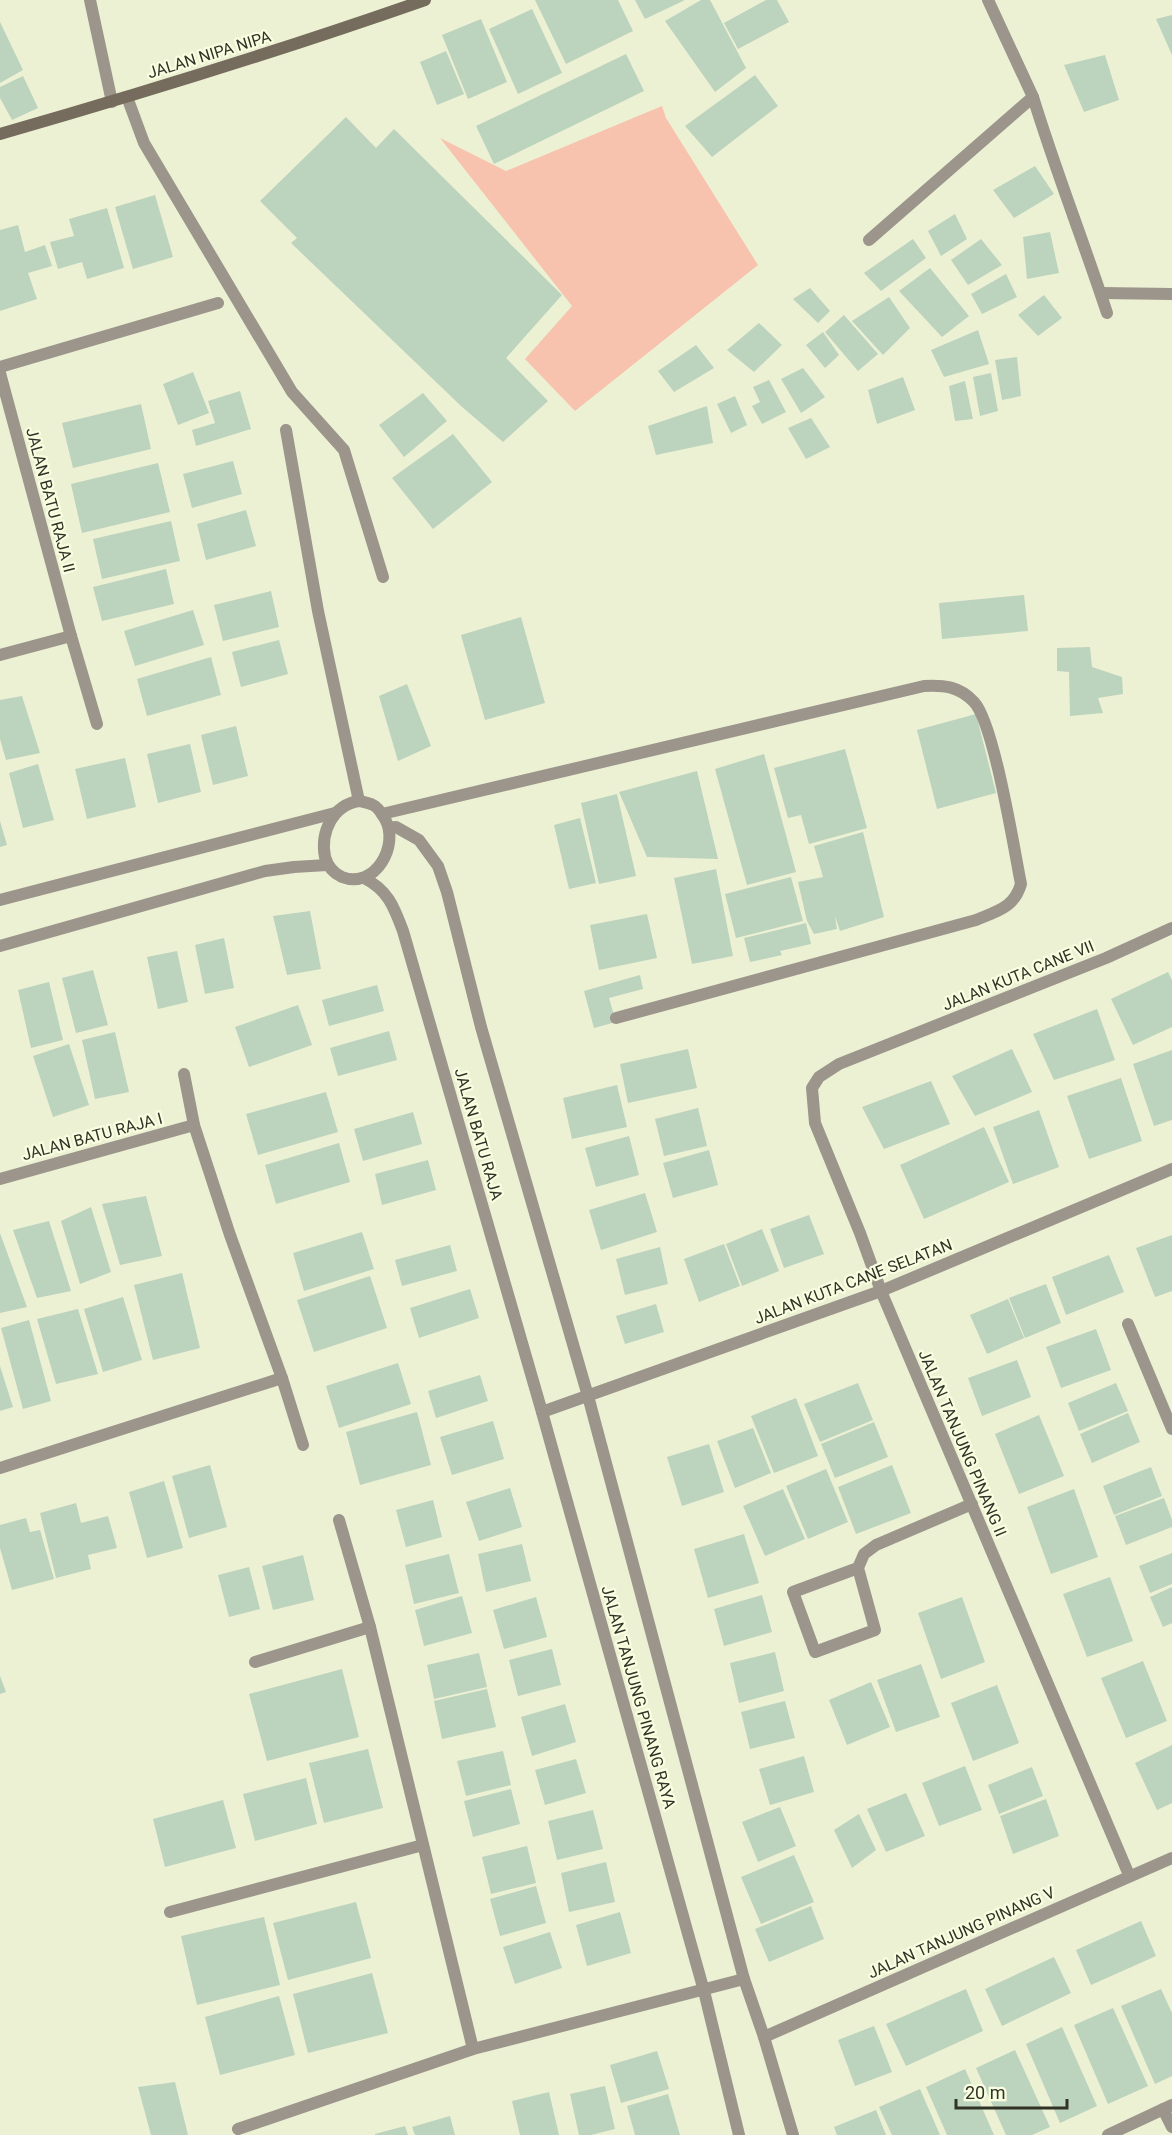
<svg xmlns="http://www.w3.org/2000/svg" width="1172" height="2135" font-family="Roboto,sans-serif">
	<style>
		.green { fill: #f7c3ae }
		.building { fill: #bcd3be }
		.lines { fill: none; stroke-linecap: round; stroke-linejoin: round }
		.lane { stroke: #9c958b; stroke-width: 12 }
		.street { stroke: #9c958b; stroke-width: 12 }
		.secondary { stroke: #766c5d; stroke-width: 12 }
		.labels { text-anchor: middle; stroke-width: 4.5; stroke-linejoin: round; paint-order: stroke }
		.street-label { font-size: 16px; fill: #313327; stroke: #fafee1 }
	</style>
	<rect width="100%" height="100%" fill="#edf1d4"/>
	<path class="green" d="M662,106l4,12 92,147 -183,146 -50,-52 47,-53 -132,-168 66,33z"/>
	<g class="building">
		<path d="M535,0h83l15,31 -67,33z"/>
		<path d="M635,0h50l-40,19z"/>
		<path d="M701,0h9l36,68 -31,24 -50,-71z"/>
		<path d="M766,0h11l12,22 -51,27 -14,-26z"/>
		<path d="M532,9l30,64 -44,21 -29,-65z"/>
		<path d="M1172,15v40l-16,-36z"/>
		<path d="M481,19l26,63 -39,17 -26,-64z"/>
		<path d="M0,22l23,48 -23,13z"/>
		<path d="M446,51l18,43 -27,11 -17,-43z"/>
		<path d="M626,54l18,37 -150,73 -18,-38z"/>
		<path d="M1105,55l14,45 -35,12 -20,-47z"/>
		<path d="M755,75l23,31 -66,51 -27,-31z"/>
		<path d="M23,76l15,32 -26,12 -12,-22v-11z"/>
		<path d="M346,117l30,31 18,-19 168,166 -56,63 42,43 -45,41 -42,-36 -170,-163 6,-5 -37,-37z"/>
		<path d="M1035,166l19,28 -40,24 -21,-28z"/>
		<path d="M155,195l18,62 -40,12 -18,-62z"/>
		<path d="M107,208l17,60 -37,11 -5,-17 -24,7 -8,-27 24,-6 -5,-17z"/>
		<path d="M955,214l12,25 -26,17 -13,-25z"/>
		<path d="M18,225l7,27 20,-7 7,21 -24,7 9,26 -37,12v-81z"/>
		<path d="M1050,232l9,41 -32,6 -4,-42z"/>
		<path d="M913,239l13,19 -45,33 -17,-18z"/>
		<path d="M981,239l21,26 -34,20 -17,-25z"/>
		<path d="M930,268l39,48 -27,21 -43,-46z"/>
		<path d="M1006,274l11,23 -35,17 -11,-20z"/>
		<path d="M810,288l20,23 -12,12 -25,-24z"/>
		<path d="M1044,295l18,23 -24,18 -20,-21z"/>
		<path d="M889,297l21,31 -27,27 -31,-34z"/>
		<path d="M844,315l34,39 -20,17 -33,-39z"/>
		<path d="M759,323l23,22 -28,27 -27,-22z"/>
		<path d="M978,330l11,34 -45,13 -13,-27z"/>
		<path d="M823,332l16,23 -14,13 -19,-23z"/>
		<path d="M696,345l18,23 -40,24 -16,-21z"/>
		<path d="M1017,357l4,39 -19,4 -7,-40z"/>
		<path d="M803,368l22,29 -24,16 -20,-34z"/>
		<path d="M193,372l16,41 -31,12 -15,-41z"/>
		<path d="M991,373l7,38 -18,5 -7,-39z"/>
		<path d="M903,377l12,33 -38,14 -9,-34z"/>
		<path d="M769,380l17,32 -24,12 -10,-18 8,-4 -7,-15z"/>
		<path d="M965,381l8,38 -18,2 -6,-35z"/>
		<path d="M240,391l11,38 -55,17 -4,-16 23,-7 -7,-22z"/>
		<path d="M423,393l24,28 -43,36 -25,-32z"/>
		<path d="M735,396l12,29 -16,8 -14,-29z"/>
		<path d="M141,404l10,45 -78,19 -11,-45z"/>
		<path d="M707,406l6,37 -57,12 -8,-29z"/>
		<path d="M811,418l19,29 -24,12 -18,-31z"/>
		<path d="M453,434l39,48 -59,47 -41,-51z"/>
		<path d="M233,461l9,33 -50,14 -9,-34z"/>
		<path d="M158,463l12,49 -88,21 -11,-49z"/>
		<path d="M246,510l10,36 -50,14 -9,-36z"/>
		<path d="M171,521l9,40 -78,18 -9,-40z"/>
		<path d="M166,569l8,35 -72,17 -9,-34z"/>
		<path d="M271,591l8,36 -56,14 -9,-36z"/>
		<path d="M1024,595l4,36 -86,8 -3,-36z"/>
		<path d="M193,610l11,35 -69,21 -11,-35z"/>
		<path d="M521,617l24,86 -60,17 -24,-85z"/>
		<path d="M279,640l9,34 -47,13 -9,-35z"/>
		<path d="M1090,647l2,20 30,10 1,17 -25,4 5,15 -33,3 -1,-44 -12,-1v-23z"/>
		<path d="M211,657l10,38 -74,21 -10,-37z"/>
		<path d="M407,684l24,62 -33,15 -19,-65z"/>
		<path d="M22,696l18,57 -34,7 -6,-21v-39z"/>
		<path d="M976,714l20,79 -59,16 -20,-79z"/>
		<path d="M236,726l12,50 -35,9 -12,-50z"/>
		<path d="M190,744l11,48 -43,11 -11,-49z"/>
		<path d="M845,749l22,79 -58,16 -8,-29 -13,3 -14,-50z"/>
		<path d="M764,754l32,118 -49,13 -32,-116z"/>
		<path d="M125,758l11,49 -49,12 -12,-50z"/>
		<path d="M38,764l16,56 -31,8 -14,-55z"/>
		<path d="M697,771l21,88 -71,-2 -28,-65z"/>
		<path d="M617,794l19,82 -37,8 -18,-81z"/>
		<path d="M580,818l16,65 -27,6 -15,-64z"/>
		<path d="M0,821l7,24 -7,2z"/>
		<path d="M863,832l21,85 -44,14 -5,-15 2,13 -23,5 -7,-13 -9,-39 25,-5 -9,-31z"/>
		<path d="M716,869l17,87 -41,8 -18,-86z"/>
		<path d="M791,877l12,44 -67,17 -11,-44z"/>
		<path d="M310,911l11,58 -34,6 -14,-59z"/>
		<path d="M647,914l10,44 -58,12 -9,-45z"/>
		<path d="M806,923l5,21 -31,7 2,4 -32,7 -6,-24z"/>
		<path d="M224,938l10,50 -29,6 -10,-49z"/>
		<path d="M177,951l11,51 -30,7 -11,-52z"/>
		<path d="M93,970l15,55 -32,8 -14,-55z"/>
		<path d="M1168,972l4,8v47l-39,18 -22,-46z"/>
		<path d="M640,975l3,14 -34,9 7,24 -22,6 -10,-37z"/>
		<path d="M49,982l14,58 -32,8 -13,-58z"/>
		<path d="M377,985l7,26 -55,15 -7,-26z"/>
		<path d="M298,1005l14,40 -63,22 -14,-40z"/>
		<path d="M1097,1009l18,51 -61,20 -21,-46z"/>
		<path d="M389,1031l8,29 -59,16 -8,-28z"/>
		<path d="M115,1032l14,60 -34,7 -13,-59z"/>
		<path d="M69,1044l20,61 -36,12 -20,-61z"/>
		<path d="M688,1049l9,39 -69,15 -8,-39z"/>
		<path d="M1012,1049l20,43 -57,24 -23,-40z"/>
		<path d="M1172,1050v70l-18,6 -21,-62z"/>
		<path d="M1121,1078l21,63 -53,18 -22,-63z"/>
		<path d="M931,1081l19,43 -66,25 -22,-42z"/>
		<path d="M617,1085l10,42 -55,12 -9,-41z"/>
		<path d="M326,1092l12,40 -80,23 -12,-41z"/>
		<path d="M698,1108l9,38 -43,10 -9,-37z"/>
		<path d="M1039,1110l20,57 -46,17 -20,-57z"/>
		<path d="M413,1112l9,32 -59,17 -9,-32z"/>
		<path d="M984,1127l25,55 -85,37 -24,-54z"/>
		<path d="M629,1136l10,39 -43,12 -11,-39z"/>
		<path d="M339,1143l11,39 -74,22 -11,-39z"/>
		<path d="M709,1150l9,35 -45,13 -10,-35z"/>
		<path d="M428,1160l8,30 -54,15 -7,-31z"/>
		<path d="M645,1193l12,39 -56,18 -12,-40z"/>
		<path d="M146,1196l16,60 -42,9 -18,-61z"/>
		<path d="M91,1207l20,65 -31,12 -19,-63z"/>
		<path d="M809,1215l15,39 -40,14 -14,-39z"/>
		<path d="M49,1221l22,70 -34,7 -24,-68z"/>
		<path d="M762,1229l17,42 -37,15 -16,-42z"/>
		<path d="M362,1232l12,37 -70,22 -11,-38z"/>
		<path d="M0,1233l27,74 -27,6z"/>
		<path d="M1172,1235v56l-17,6 -19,-49z"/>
		<path d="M724,1244l16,42 -41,16 -15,-43z"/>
		<path d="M450,1245l7,26 -55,15 -7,-26z"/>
		<path d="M660,1247l8,37 -43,11 -9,-36z"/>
		<path d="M1109,1255l15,37 -58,23 -14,-38z"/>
		<path d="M182,1273l18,75 -47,12 -19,-75z"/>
		<path d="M370,1276l17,52 -73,24 -17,-52z"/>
		<path d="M1046,1284l15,39 -36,15 -16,-40z"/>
		<path d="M470,1289l9,29 -60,20 -9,-30z"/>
		<path d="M123,1297l19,63 -39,12 -19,-63z"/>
		<path d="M1008,1299l16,39 -37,16 -17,-39z"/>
		<path d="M656,1304l8,28 -39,12 -9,-28z"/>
		<path d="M78,1309l20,65 -42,10 -19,-65z"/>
		<path d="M29,1320l22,81 -28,8 -22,-81z"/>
		<path d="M1096,1329l15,41 -50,18 -15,-41z"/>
		<path d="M1017,1360l14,37 -49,19 -14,-38z"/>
		<path d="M398,1363l13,41 -72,24 -13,-42z"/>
		<path d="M0,1366l13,41 -13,4z"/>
		<path d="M480,1375l8,26 -52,17 -8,-27z"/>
		<path d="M858,1383l15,37 -53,22 -16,-38z"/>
		<path d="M1116,1383l12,28 -49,20 -11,-28z"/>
		<path d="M796,1398l22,58 -44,17 -23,-57z"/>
		<path d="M417,1412l14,53 -71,20 -14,-53z"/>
		<path d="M1128,1413l12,29 -48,21 -12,-29z"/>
		<path d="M1039,1415l25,61 -45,18 -24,-60z"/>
		<path d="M493,1421l11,38 -52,16 -12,-38z"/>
		<path d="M874,1422l14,35 -53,21 -14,-34z"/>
		<path d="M753,1428l18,45 -36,15 -18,-47z"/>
		<path d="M709,1444l15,48 -42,14 -15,-49z"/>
		<path d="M210,1465l17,62 -38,11 -17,-62z"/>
		<path d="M892,1465l19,48 -55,21 -18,-47z"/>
		<path d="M1151,1467l11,29 -48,19 -11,-29z"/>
		<path d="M826,1469l22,53 -40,17 -22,-53z"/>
		<path d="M164,1481l19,67 -36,10 -18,-66z"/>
		<path d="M510,1488l12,39 -43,14 -13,-39z"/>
		<path d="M783,1489l22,50 -40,17 -22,-50z"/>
		<path d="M1074,1489l24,68 -47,17 -24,-67z"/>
		<path d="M1164,1498l8,22v7l-46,18 -11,-29z"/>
		<path d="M433,1500l9,37 -36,10 -10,-37z"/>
		<path d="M76,1503l5,20 27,-7 9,32 -29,7 3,14 -35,9 -16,-65z"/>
		<path d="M26,1518l4,14 10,-2 14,49 -42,11 -12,-42v-23z"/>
		<path d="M744,1534l15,49 -51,15 -14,-49z"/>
		<path d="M522,1544l9,37 -45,11 -8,-38z"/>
		<path d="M1172,1553v31l-22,9 -11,-27z"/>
		<path d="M449,1554l10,39 -45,11 -9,-39z"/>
		<path d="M303,1555l11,45 -41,10 -11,-44z"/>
		<path d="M249,1567l11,42 -31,8 -11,-42z"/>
		<path d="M1110,1577l23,64 -46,16 -24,-63z"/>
		<path d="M1172,1587v36l-9,4 -13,-30z"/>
		<path d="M762,1595l10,37 -48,14 -10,-37z"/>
		<path d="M462,1596l10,37 -48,13 -9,-36z"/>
		<path d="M536,1597l11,40 -43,12 -11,-39z"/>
		<path d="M962,1597l23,65 -44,17 -23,-66z"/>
		<path d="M552,1649l9,36 -43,11 -9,-36z"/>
		<path d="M775,1652l9,39 -45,12 -9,-40z"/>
		<path d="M479,1653l8,34 -53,12 -7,-34z"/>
		<path d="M1143,1661l24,60 -41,17 -25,-60z"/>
		<path d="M921,1664l19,53 -44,15 -19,-52z"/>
		<path d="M342,1669l17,68 -92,24 -18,-67z"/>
		<path d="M0,1676l6,16 -6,2z"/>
		<path d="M871,1682l19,45 -43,18 -18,-45z"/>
		<path d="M997,1685l22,58 -46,18 -22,-58z"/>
		<path d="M487,1689l9,38 -54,12 -8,-38z"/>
		<path d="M785,1701l10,37 -45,11 -9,-37z"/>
		<path d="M565,1704l11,38 -44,14 -11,-39z"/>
		<path d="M1172,1745v58l-15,7 -22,-47z"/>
		<path d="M368,1749l15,59 -59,15 -15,-60z"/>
		<path d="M503,1751l8,34 -45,11 -9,-35z"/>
		<path d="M804,1756l10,36 -44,13 -11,-36z"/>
		<path d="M576,1759l10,34 -41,12 -10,-35z"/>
		<path d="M965,1766l17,44 -43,16 -17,-43z"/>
		<path d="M1032,1767l11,29 -44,18 -11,-29z"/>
		<path d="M306,1778l11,46 -62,17 -12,-47z"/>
		<path d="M511,1789l9,35 -47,13 -9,-36z"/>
		<path d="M906,1793l19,43 -39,16 -19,-43z"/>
		<path d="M1046,1799l13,37 -46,18 -13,-38z"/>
		<path d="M223,1800l13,48 -71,19 -12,-48z"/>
		<path d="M780,1807l16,39 -38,16 -16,-40z"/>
		<path d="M593,1810l10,39 -46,11 -9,-39z"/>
		<path d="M859,1814l17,36 -24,18 -18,-38z"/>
		<path d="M527,1846l9,37 -45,11 -9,-37z"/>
		<path d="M794,1855l20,47 -53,22 -20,-47z"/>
		<path d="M606,1862l9,40 -46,10 -8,-39z"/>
		<path d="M536,1886l10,37 -46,13 -10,-37z"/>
		<path d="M356,1902l15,56 -83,22 -15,-57z"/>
		<path d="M811,1906l13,33 -55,23 -14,-33z"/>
		<path d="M620,1912l11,41 -44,13 -11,-41z"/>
		<path d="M264,1917l16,68 -83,20 -16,-69z"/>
		<path d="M1141,1921l15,35 -65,29 -15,-35z"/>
		<path d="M550,1932l12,36 -47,16 -12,-37z"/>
		<path d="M1054,1957l17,36 -69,33 -17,-37z"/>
		<path d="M372,1973l16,60 -80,20 -15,-59z"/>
		<path d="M966,1989l17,42 -77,35 -20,-42z"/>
		<path d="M1161,1989l11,24v63l-17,8 -34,-78z"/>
		<path d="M279,1996l16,59 -75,20 -15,-58z"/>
		<path d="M1113,2008l35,78 -40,18 -34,-79z"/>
		<path d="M874,2026l18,46 -37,14 -17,-46z"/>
		<path d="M1062,2027l35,79 -37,17 -34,-79z"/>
		<path d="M1015,2050l35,77 -18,8h-26l-30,-67z"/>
		<path d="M657,2051l12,38 -48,14 -11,-38z"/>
		<path d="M965,2069l29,66h-47l-21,-48z"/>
		<path d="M175,2082l13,53h-37l-13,-48z"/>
		<path d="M605,2086l10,43 -24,6h-12l-9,-41z"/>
		<path d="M920,2089l20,46h-48l-13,-28z"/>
		<path d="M549,2092l10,43h-39l-8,-34z"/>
		<path d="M668,2094l12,41h-45l-8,-29z"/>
		<path d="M876,2110l10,25h-49l-3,-8z"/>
		<path d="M450,2116l5,19h-40l-3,-8z"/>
		<path d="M405,2126l3,9h-33v-1z"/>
	</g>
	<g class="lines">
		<g class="lane">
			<path d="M1033,97c22,72 50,143 74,216"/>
			<path d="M869,240l164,-143 -45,-97"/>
			<path d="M1101,293l71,1"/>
		</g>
		<g class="street">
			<path d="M90,0l22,102"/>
			<path d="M127,97l17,46 148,249 52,58 39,127"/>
			<path d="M0,367l218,-64"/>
			<path d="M0,373l71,263 26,88"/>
			<path d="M286,430l32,181 41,190"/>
			<path d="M0,655l71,-19"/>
			<path d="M359,801c4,1 10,2 14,4 5,2 9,9 12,14 15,26 -10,71 -43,58 -9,-4 -14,-10 -17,-20 -5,-25 8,-52 34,-56z"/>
			<path d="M382,814l542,-128c20,-1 35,0 50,16 20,21 40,147 47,182 -7,24 -24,27 -45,36l-360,98"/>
			<path d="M390,828l6,-1 23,13 19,26 9,26 34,135 107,369 156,583 20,58 29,98"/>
			<path d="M364,878c24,12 30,29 39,53l139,481 162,579 35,144"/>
			<path d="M0,900l335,-87"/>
			<path d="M0,946l265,-75 29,-4 33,-2"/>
			<path d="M184,1074l10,51 36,110 52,143 21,67"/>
			<path d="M0,1179l194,-54"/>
			<path d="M1128,1324l44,105"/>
			<path d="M542,1412l339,-121 291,-122"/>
			<path d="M0,1468l282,-90"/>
			<path d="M339,1520l31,107 103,422"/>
			<path d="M858,1568l-65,24 22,60 60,-22 -17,-62 6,-14 12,-9 96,-41"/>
			<path d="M255,1662l115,-35"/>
			<path d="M1129,1875l-248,-584 -21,-58 -45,-110 -3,-35 7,-11 20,-13 267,-106 66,-30"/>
			<path d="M170,1912l253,-67"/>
			<path d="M764,2037l408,-179"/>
			<path d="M1163,2109l9,18"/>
			<path d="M238,2129l235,-80 271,-70"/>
			<path d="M1108,2135l64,-30"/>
		</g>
		<path class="secondary" d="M0,134c143,-41 285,-85 425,-134"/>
	</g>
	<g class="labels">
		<g class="street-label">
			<text transform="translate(209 54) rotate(-17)" y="6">JALAN NIPA NIPA</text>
			<text transform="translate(51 500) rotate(75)" y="6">JALAN BATU RAJA II</text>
			<text transform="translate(1018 975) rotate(-22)" y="6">JALAN KUTA CANE VII</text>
			<text transform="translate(479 1134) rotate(74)" y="6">JALAN BATU RAJA</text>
			<text transform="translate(92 1136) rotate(-15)" y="6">JALAN BATU RAJA I</text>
			<text transform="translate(853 1281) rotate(-21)" y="6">JALAN KUTA CANE SELATAN</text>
			<text transform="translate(963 1443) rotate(67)" y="6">JALAN TANJUNG PINANG II</text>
			<text transform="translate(639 1697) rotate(74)" y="6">JALAN TANJUNG PINANG RAYA</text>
			<text transform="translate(961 1932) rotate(-24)" y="6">JALAN TANJUNG PINANG V</text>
		</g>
	</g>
	<path d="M956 2099v9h111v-9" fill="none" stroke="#313327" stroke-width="3"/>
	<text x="965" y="2099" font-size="18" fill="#313327" stroke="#fafee1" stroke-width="4.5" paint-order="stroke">20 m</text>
</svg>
